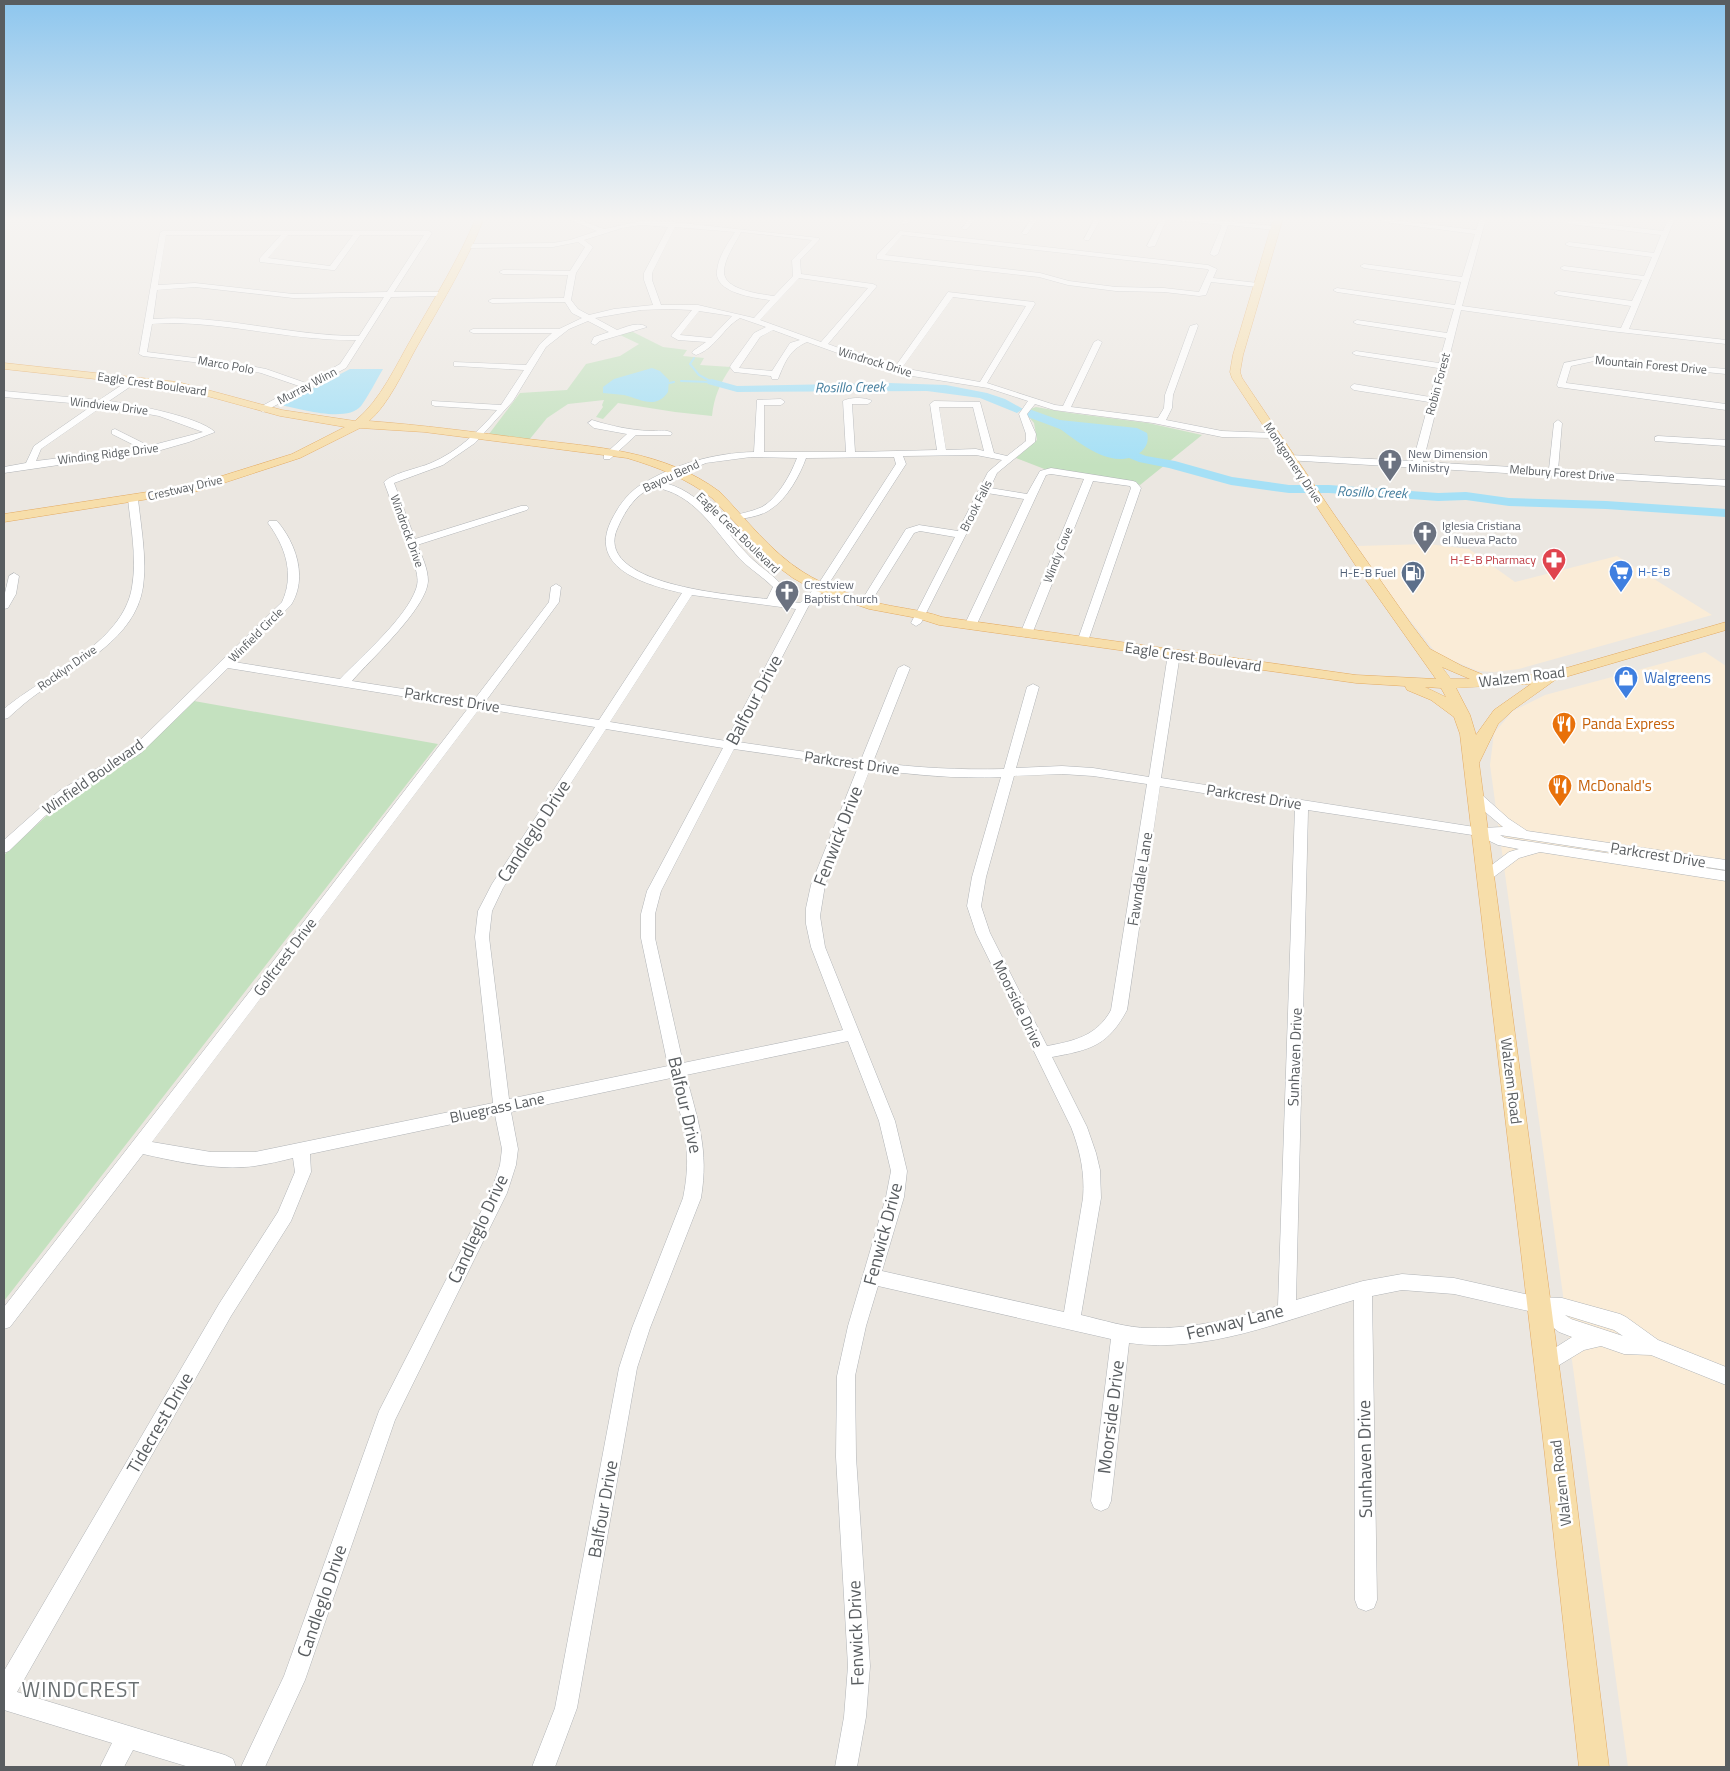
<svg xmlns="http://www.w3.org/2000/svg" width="1730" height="1771" font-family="'Titillium Web',sans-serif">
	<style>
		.commercial { fill: #faecd7 }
		.green { fill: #c4e1bf }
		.water { fill: #a5e0f6 }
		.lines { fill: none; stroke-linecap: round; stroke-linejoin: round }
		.stream { stroke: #a5e0f6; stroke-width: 2 }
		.river { fill: #a5e0f6; fill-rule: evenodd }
		.minor-casing { stroke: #b1b4b7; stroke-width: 1 }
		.major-casing { stroke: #e3aa62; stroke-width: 1 }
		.minor { fill: #fff; fill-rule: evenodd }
		.major { fill: #f7deaa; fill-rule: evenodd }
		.labels { text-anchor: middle; stroke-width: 5; stroke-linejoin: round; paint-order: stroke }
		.far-street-label { font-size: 12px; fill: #595d60; stroke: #fff }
		.far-worship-label { font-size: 12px; fill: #5b616d; stroke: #fff; text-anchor: start }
		.far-health-label { font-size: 12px; fill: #be3a42; stroke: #fff; text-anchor: end }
		.far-shop-label { font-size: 12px; fill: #366cbe; stroke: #fff; text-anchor: start }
		.far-service-label { font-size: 12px; fill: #4e5e75; stroke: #fff; text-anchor: end }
		.far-water-label { font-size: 14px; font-style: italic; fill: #437d9d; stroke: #fff }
		.street-label { font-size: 15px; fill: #595d60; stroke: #fff }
		.shop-label { font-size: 15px; fill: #366cbe; stroke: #fff; text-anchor: start }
		.food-label { font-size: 15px; fill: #c56008; stroke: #fff; text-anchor: start }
		.near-street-label { font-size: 18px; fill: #595d60; stroke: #fff }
		.near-quarter-label { font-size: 21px; letter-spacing: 1px; fill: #6a7072; stroke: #fff }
	</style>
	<rect width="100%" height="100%" fill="#ebe7e1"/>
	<g class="commercial">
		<path d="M1428,544l41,5 46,33 102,-26 95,59 -193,54 -25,3 -16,-1 -41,-17 -40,-50 -40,-58z"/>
		<path d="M1705,652l21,14v1101h-98l-138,-1002 4,-32 19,-22 32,-16z"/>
	</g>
	<g class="green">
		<path d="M631,331l32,16 24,3 -4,6 21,2 -4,7 31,2c-11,16 -17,30 -19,49l-37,-4 -57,-9 -15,16 -7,-2 7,-10 -1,-2 2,-5 -36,4 -21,14 -18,22 -40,-6 31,-41 47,-3 19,-26 34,-8 19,-12 -21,-10z"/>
		<path d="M1036,407l34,6 78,10 54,12 -62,50 -9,-4 -84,-11 -31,-12 21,-18 -3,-17 -6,-7 2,-7z"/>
		<path d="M194,701l244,43 -434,557v-446l62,-57 54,-31 28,-22z"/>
	</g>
	<g class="water">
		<path d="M652,368l8,3 9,9 -1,12c-12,18 -28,7 -44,3 -7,-1 -14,-1 -21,-2v-6l11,-8z"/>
		<path d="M350,369h33c-7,12 -14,26 -22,37 -14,17 -61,3 -80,-1z"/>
		<path d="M1050,419l87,9 10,5c2,7 0,13 -5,18 -30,25 -70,-15 -93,-30z"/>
	</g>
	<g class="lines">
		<g class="stream">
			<path d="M694,358l-4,6 9,11 13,7"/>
			<path d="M681,381l29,1"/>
			<path d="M669,383l5,-1"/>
		</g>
		<g class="river">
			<path d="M712,379l25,7 152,-3 57,2 41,8 18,6 18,10 -6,4 -37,-15 -53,-7 -190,1 -29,-8 -2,-2 2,-2z"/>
			<path d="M1029,409l47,17 2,3 -2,3h-8l-43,-16 -2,-3z"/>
			<path d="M1111,442l35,14 29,5 57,16 57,8h40l109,8 28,-1 43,6 97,3 120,8v8l-120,-8 -97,-3 -43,-6 -28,1 -109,-8h-40l-58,-8 -62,-17 -30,-6 -32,-13 -2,-3z"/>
		</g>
		<defs>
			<g id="minor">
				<path d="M565,218h9l30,11 37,-8 32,1 146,16v2l-19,20 1,14 72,10 4,2 -49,58 60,22 7,1 53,-75 86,10 1,2 -48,79 68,22 8,1 31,-64 4,-2 4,2 -31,65 87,11 6,-10 1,-13 25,-69 7,-2 1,2 -25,69 -1,13 -6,12 56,11 52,2 5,3 -2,2 -55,-1 -69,-14 -99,-13 -19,-6 -8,10 9,20 -1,8 -38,31 -7,15 37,6 13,-23 11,-3 82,13 3,1 5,6 -54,156h-8l-2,-2 54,-154 -1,-2 -37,-5 -61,153 -6,3 -6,-3 64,-155 -33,-5 -5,1 -70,151 -6,3 -6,-3 60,-127 -37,-6 -66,130 -5,3 -5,-3 44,-86 -35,-6 -6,2 -45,72h-8l-1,-2 46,-74 13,-4 39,6 30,-59 14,-12 -26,-5 -73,1 3,8 -80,124 -18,19 -70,135 123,18 37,-92 6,-3 6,3 -37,94c44,6 87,8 131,7l23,-82 6,-3 6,3 -23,81 46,-2 31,2 56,9 19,-123 6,-3 6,3 -19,124 320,50 22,-1 -32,-27 -1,-3 6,-4 5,1 28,25 18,12 199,29v10l-226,-35 5,3 221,33v10l-186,-29 -21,6 -28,21h-10l-2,-3 2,-3 28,-21 10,-3 -21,-4 -19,-9 -171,-26 -12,490 67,-19 39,-7 52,4 84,19 24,1 58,16 6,3 32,23 68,27v18l-75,-30 -27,-1 -23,-8 -17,4 -38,23 -7,-3 -2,-6 2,-6 33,-21 -13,-5 -26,-20 -79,-18 -52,-4 -30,6 5,304 -3,8 -8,3 -8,-3 -3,-8 -1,-300c-72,21 -149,54 -225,43l-18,158 -3,7 -7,3 -7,-3 -3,-7 20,-162 -233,-53 -12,40 -11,50 1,81 14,209 -4,51 -9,50h-22l9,-50 4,-51 -12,-209 1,-81 11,-50 38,-129 5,-26 -12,-50 -31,-80 -162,34c12,47 23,74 15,123l-51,130 -13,40 -60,340 -22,59h-23l23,-59 64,-340 13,-40 51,-130c10,-48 0,-74 -12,-120l-160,34 7,37 -2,16 -9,28 -112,227 -90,260 -40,87h-24l43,-91 95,-265 112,-219 9,-27 2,-16 -7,-34 -185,39 1,18 -20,49 -60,95 -214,376 208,63 8,4 3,8h-47l-56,-17 -9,17h-24l12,-24 -108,-33v-39l215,-367 59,-92 17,-40 -2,-14c-12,3 -25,6 -38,8 -37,5 -76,-4 -112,-12l-133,173 -6,2v-22l271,-348 194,-252 -241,-39 -87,85 -72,44 -24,19 -36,35 -5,2v-13l55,-49 74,-44 149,-145c13,-28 3,-56 -14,-79l1,-2h8c19,22 31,57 14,84l-57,57 106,17c22,-23 66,-61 76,-90 3,-8 1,-15 -1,-23l-31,-84c11,-10 33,-13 47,-19 26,-11 47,-31 66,-53l-62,-4 -3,-1v-4l69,4 23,-35 -67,-4h-3v-4l72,3 14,-21 12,-11h-79l-4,-2 4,-2h86l23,-11 -10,-5 -7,-11 -73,1 -4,-2 4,-2 72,-1 4,-23 -65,-1 -4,-2 4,-2 67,1 15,-24 -7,-5 -25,5 -84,1 -4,-2 4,-2 84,-1 17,-3 27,-9zM641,225l27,2 -24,46v7l9,25 -39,4 -25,6 -11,-6 -7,-9 5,-27 17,-26 -9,-7 38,-12zM675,227l60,5c-7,11 -17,25 -18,39 -3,22 38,27 53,29l-16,18 -56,-13h-37l-9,-25v-7zM741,232l71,8 -20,20 1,16 -19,20c-14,-2 -50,-6 -50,-24 0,-13 11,-28 17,-40zM799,278l69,10 -47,54 -61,-22zM953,297l73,9 -46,76 -78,-14zM669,309l23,1 -21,26 7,4 28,2 -13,9 -1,2 4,2c19,-6 27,-27 44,-37l26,9 -12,6 -23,32 -1,2 4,5 37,4 1,3h6c7,-17 11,-29 29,-37l86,31 95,15 40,13 -9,13 7,20v7l-19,15 -13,-3 -14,-51 -46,-1 -4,3 7,46 -82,2 -3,-48h16l4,-3c-6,-4 -23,-4 -29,0l3,51h-82v-47h17l4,-3 -4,-3 -24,1 -3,52c-40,1 -80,12 -115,34 -13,9 -21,21 -28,35 -23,48 36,64 71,72l-83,127 -114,-18 74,-100 2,-15 -5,-3 -5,3 -2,15 -75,98 -122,-19c18,-21 75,-73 76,-100 0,-12 -6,-25 -11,-36l110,-35 2,-2 -2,-2h-6l-106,33 -21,-56 49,-18 32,-22 38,-42 33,-54 23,-18 19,-8 21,11 -15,5 -3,6 4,2 5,-4 47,-14c-9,-6 -21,0 -30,3l-22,-12 46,-8zM699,311l33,5 -21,22 -31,-3zM773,330l27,10 -10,3 -18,28 -33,-3 21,-31zM939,407h34l11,44 -8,-2 -30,1zM751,457l46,1c-6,16 -19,40 -35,49 -9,4 -18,6 -27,8l-2,2 5,3c11,-3 24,-4 33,-11 16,-10 29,-34 35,-51l88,-1 2,7 -79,122 -17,17 -23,-3 6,-13 -1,-2c-10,-11 -22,-18 -32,-28 -28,-28 -47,-67 -90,-75l46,-19zM652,487c42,5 62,43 88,72 10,10 23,18 33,28l-6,12c-33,-4 -177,-14 -149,-72 8,-18 17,-31 34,-40zM692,595l104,14 -70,132 -116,-19zM480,708l115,19 -103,157 -14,27 -3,26 18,166 -238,49h-44l-59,-10zM606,729l117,19 -76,143 -6,23v24l27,128 -159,33 -20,-162 3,-26 11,-23zM734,749l124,18 -47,118 -5,23v16l5,23 32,83 -160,33 -28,-125v-24l6,-23zM870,769c44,6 87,10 131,8l-29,100 -5,29 9,27 95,194c9,23 14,46 12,71l-19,114 -182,-41 22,-74 3,-26 -12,-50 -70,-174 -5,-31 5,-31zM1062,774l31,2 54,8 -36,226c-14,26 -37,31 -64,36l-57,-113 -9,-27 5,-29 28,-101zM1160,786l135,22 -17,498c-42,12 -84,23 -129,22 -22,0 -46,-8 -68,-13l20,-117 -1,-28 -4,-17 -9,-26 -35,-70c38,-7 56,-11 75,-47zM1565,1315l49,15 9,6 -52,-17z"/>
				<path d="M906,218h6l-5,6h-4l-1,-1z"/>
				<path d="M970,218h6l-9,11h-4l-1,-1z"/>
				<path d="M1032,218h6l-11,16h-4l-1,-1z"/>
				<path d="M1095,218h6l-12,22h-4l-1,-1z"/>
				<path d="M1161,218h6l-12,28 -6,1 -2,-1z"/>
				<path d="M1170,218h22l83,8 3,2 -3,2 -47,-5 -10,29 -4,2 -4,-2 12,-29 -49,-5z"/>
				<path d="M1376,218l100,12 4,-12h6l-24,88 159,22 10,-22 -73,-11 -4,-2 4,-2 74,10 10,-21 -78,-10 -4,-2 4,-2 80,10 8,-19 -83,-11 -4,-2 4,-2 85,11 7,-18 -91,-11 -3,-2 3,-2 93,11 6,-13h6l-46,111 97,11v4l-116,-13 -149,-21 -38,152 126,7 5,-46 4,-3 4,3 -4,47 168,10v6l-440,-26v-4l3,-1 124,6 16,-59 -75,-12 -4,-3 4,-3 76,13 8,-29 -82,-13 -4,-2 4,-2 83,12 7,-25 -89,-14 -4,-2 4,-2 90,13 7,-24 -117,-17 -4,-2 4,-2 118,17 6,-23 -97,-14 -4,-2 4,-2 98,13 13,-43 -91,-12z"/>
				<path d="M163,231h266l3,2 -38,59h49l4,2 -4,2 -52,1 -45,71 -83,44 -4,-3 1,-2 39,-21 -38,-13 -26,-6 -92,-11 -4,-2 21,-121zM166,235h115l-21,23v4l72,8h3l25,-35h64l-37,57 -94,2 -98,-11 -37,2zM288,235h65l-23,31 -62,-8zM195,287l98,11 91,-1 -25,39c-70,0 -137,-22 -206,-17l4,-29zM169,323c63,0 124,18 187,17l-16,24 -34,19 -40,-14 -31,-6 -88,-11 5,-28z"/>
				<path d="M900,231l308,34 9,4 -4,9 45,5 4,2 -4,2 -47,-5 -5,13 -7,1 -35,-4 -48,-1 -48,-6 -29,-8 -162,-18v-4zM902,235l305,34 2,1 -10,22 -35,-4 -48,-1 -47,-6 -29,-8 -155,-18z"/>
				<path d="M1594,357l132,12v5l-132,-13 -23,5 -5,17 160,21v6l-168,-23 -1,-2 7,-22z"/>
				<path d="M134,377l4,3 -1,2 -28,19c26,4 88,15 106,31l-26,10 -28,8 -157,23v-6l22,-4 8,-17 59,-41 -89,-8v-6l95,9zM103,406l56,10 44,16 -54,14 -34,-17 -3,1v4l28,14 -104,13 5,-12z"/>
				<path d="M592,420c19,6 38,10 58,11 7,0 17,-2 22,2l-1,2h-35l-26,24h-6v-4l23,-21 -33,-6 -6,-5z"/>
				<path d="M1658,436l68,4v6l-71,-5v-4z"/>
				<path d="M133,496l5,3c3,29 9,59 5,88 -8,52 -64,78 -102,104 -12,8 -22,17 -33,27l-4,1v-10c40,-34 119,-65 128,-122 5,-29 -1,-59 -4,-88z"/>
				<path d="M14,573l5,3 -3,18 -8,14 -4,1v-12l5,-21z"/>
			</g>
			<path id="major" d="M476,218h8c-18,46 -45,89 -69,132 -12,22 -27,55 -46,71 53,4 106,11 159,18 67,8 136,11 192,53 26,27 51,60 83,80 22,14 47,22 71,30 22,6 45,7 68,15l414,58 80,4 -80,-113 -124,-188 -2,-6 3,-17 39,-131 3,-6h8l-40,137 -3,17 2,6 91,135 78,111 19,25 32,17 29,12 58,-5 177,-51v8l-171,50 -42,30 -15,14 -19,39 92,693 38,311h-30l-34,-311 -85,-722 -6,-17 -23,-17 -24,-10 -2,-4 -49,-3 -417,-58 -22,-7 -48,-9 -53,-18 -23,-13 -19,-14 -62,-66c-26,-20 -55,-31 -85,-40l-203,-26 -64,-4 -60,30 -101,33 -195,31v-8l189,-29 99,-31 53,-27 -65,-11 -102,-28 -174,-19v-6l174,19 104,28 73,11c26,-21 41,-56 58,-85 22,-39 46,-77 63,-118zM1442,667l28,12h-19zM1531,684l-37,26 -18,25 -6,-20 -14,-27zM1425,687l16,1 5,9z"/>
		</defs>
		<use href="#minor" class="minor-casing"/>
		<use href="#major" class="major-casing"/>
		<use href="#minor" class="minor"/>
		<use href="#major" class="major"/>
	</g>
	<linearGradient id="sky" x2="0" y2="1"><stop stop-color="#8dc6ee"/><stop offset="0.47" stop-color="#f6f4f2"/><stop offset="1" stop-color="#f6f4f2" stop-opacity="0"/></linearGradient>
	<rect width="1730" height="466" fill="url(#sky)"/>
	<defs>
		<symbol id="church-pin" viewBox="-11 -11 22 30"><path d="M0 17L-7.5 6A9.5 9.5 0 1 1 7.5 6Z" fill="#6b7280" stroke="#fff"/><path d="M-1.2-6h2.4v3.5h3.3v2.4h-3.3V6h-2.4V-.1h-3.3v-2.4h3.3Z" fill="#fff"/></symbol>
		<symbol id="pharmacy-pin" viewBox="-11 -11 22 30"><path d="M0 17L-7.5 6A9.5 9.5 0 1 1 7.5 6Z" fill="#e0444e" stroke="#fff"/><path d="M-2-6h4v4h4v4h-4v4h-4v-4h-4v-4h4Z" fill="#fff"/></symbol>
		<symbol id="supermarket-pin" viewBox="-11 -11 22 30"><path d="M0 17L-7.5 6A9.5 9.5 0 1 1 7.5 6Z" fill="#3f7fe0" stroke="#fff"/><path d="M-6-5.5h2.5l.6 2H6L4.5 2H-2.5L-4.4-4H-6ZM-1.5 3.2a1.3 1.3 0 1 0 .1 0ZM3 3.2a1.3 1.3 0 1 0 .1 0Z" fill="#fff"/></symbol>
		<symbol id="fuel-pin" viewBox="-11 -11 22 30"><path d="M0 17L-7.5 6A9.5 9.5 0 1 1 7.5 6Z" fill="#5c6f8a" stroke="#fff"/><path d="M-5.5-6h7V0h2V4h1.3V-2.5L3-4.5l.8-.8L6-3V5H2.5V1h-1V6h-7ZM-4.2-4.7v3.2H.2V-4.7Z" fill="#fff"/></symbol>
		<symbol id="shop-pin" viewBox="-11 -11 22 30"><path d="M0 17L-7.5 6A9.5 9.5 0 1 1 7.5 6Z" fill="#3f7fe0" stroke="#fff"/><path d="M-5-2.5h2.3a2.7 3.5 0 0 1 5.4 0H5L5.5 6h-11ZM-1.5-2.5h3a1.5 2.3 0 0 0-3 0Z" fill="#fff"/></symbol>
		<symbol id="restaurant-pin" viewBox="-11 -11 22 30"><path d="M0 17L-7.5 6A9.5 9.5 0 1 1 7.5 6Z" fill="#e8710a" stroke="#fff"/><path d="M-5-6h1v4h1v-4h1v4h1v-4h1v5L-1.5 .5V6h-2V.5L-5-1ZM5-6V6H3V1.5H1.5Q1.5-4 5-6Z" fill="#fff"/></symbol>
	</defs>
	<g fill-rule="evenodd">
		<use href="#church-pin" x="1376" y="447" width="28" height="38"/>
		<use href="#church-pin" x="1411" y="519" width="28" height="38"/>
		<use href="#pharmacy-pin" x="1540" y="546" width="28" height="38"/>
		<use href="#supermarket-pin" x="1607" y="558" width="28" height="38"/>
		<use href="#fuel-pin" x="1399" y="559" width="28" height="38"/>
		<use href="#church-pin" x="773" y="578" width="28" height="38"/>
		<use href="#shop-pin" x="1612" y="664" width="28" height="38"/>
		<use href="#restaurant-pin" x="1550" y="710" width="28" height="38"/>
		<use href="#restaurant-pin" x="1546" y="772" width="28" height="38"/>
	</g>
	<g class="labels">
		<g class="far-street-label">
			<text transform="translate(875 362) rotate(17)" y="4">Windrock Drive</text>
			<text transform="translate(226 365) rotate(10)" y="4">Marco Polo</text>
			<text transform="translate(1651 365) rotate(5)" y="4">Mountain Forest Drive</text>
			<text transform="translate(152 384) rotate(8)" y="4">Eagle Crest Boulevard</text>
			<text transform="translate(1438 384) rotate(-75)" y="4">Robin Forest</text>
			<text transform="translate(307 386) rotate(-28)" y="4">Murray Winn</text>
			<text transform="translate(109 406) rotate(7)" y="4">Windview Drive</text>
			<text transform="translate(108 454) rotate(-7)" y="4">Winding Ridge Drive</text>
			<text transform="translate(1293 463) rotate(56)" y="4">Montgomery Drive</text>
			<text transform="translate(1562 473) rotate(4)" y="4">Melbury Forest Drive</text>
			<text transform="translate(671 476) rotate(-25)" y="4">Bayou Bend</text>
			<text transform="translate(185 488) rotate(-13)" y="4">Crestway Drive</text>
			<text transform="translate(976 506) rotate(-63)" y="4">Brook Falls</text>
			<text transform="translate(407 531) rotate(70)" y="4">Windrock Drive</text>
			<text transform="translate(738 533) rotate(44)" y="4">Eagle Crest Boulevard</text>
			<text transform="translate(1058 555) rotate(-68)" y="4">Windy Cove</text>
			<text transform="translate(256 635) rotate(-45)" y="4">Winfield Circle</text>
			<text transform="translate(67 668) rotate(-35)" y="4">Rocklyn Drive</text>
		</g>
		<g class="far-worship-label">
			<text x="1408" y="458">New Dimension<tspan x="1408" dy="14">Ministry</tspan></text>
			<text x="1442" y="530">Iglesia Cristiana<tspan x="1442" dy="14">el Nueva Pacto</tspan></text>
			<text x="804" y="589">Crestview<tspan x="804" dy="14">Baptist Church</tspan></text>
		</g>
		<g class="far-health-label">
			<text x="1536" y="564">H-E-B Pharmacy</text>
		</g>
		<g class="far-shop-label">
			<text x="1638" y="576">H-E-B</text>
		</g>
		<g class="far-service-label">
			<text x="1396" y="577">H-E-B Fuel</text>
		</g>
		<g class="far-water-label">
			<text transform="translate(850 387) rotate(-1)" y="5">Rosillo Creek</text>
			<text transform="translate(1372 492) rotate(2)" y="5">Rosillo Creek</text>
		</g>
		<g class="street-label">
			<text transform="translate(1193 657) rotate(8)" y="5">Eagle Crest Boulevard</text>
			<text transform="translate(1522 677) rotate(-7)" y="5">Walzem Road</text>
			<text transform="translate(452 700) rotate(9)" y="5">Parkcrest Drive</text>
			<text transform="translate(852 763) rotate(8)" y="5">Parkcrest Drive</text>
			<text transform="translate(93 777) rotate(-35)" y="5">Winfield Boulevard</text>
			<text transform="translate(1254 797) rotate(9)" y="5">Parkcrest Drive</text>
			<text transform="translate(1658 855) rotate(9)" y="5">Parkcrest Drive</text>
			<text transform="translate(1140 879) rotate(-81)" y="5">Fawndale Lane</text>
			<text transform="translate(285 957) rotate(-53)" y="5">Golfcrest Drive</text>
			<text transform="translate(1018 1004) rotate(64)" y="5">Moorside Drive</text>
			<text transform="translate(1295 1057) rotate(-88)" y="5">Sunhaven Drive</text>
			<text transform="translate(1511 1081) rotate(83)" y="5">Walzem Road</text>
			<text transform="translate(497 1108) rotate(-12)" y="5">Bluegrass Lane</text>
			<text transform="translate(1561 1483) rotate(-97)" y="5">Walzem Road</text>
		</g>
		<g class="shop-label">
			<text x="1644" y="683">Walgreens</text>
		</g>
		<g class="food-label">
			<text x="1582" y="729">Panda Express</text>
			<text x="1578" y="791">McDonald's</text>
		</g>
		<g class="near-street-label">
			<text transform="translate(754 700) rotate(-62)" y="6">Balfour Drive</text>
			<text transform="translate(534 831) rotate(-57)" y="6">Candleglo Drive</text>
			<text transform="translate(838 836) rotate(-69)" y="6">Fenwick Drive</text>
			<text transform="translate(685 1105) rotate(77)" y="6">Balfour Drive</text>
			<text transform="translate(478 1229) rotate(-65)" y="6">Candleglo Drive</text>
			<text transform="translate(883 1234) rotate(-75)" y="6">Fenwick Drive</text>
			<text transform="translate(1235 1322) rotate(-14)" y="6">Fenway Lane</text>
			<text transform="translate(1111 1417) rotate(-83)" y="6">Moorside Drive</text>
			<text transform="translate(160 1423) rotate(-60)" y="6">Tidecrest Drive</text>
			<text transform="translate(1365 1459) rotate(-91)" y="6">Sunhaven Drive</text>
			<text transform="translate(603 1509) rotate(-80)" y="6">Balfour Drive</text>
			<text transform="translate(322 1601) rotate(-71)" y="6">Candleglo Drive</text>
			<text transform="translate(856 1633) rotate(-92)" y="6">Fenwick Drive</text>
		</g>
		<g class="near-quarter-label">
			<text x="81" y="1697">WINDCREST</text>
		</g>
	</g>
	<rect width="1730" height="1771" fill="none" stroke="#595d60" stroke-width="10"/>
</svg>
